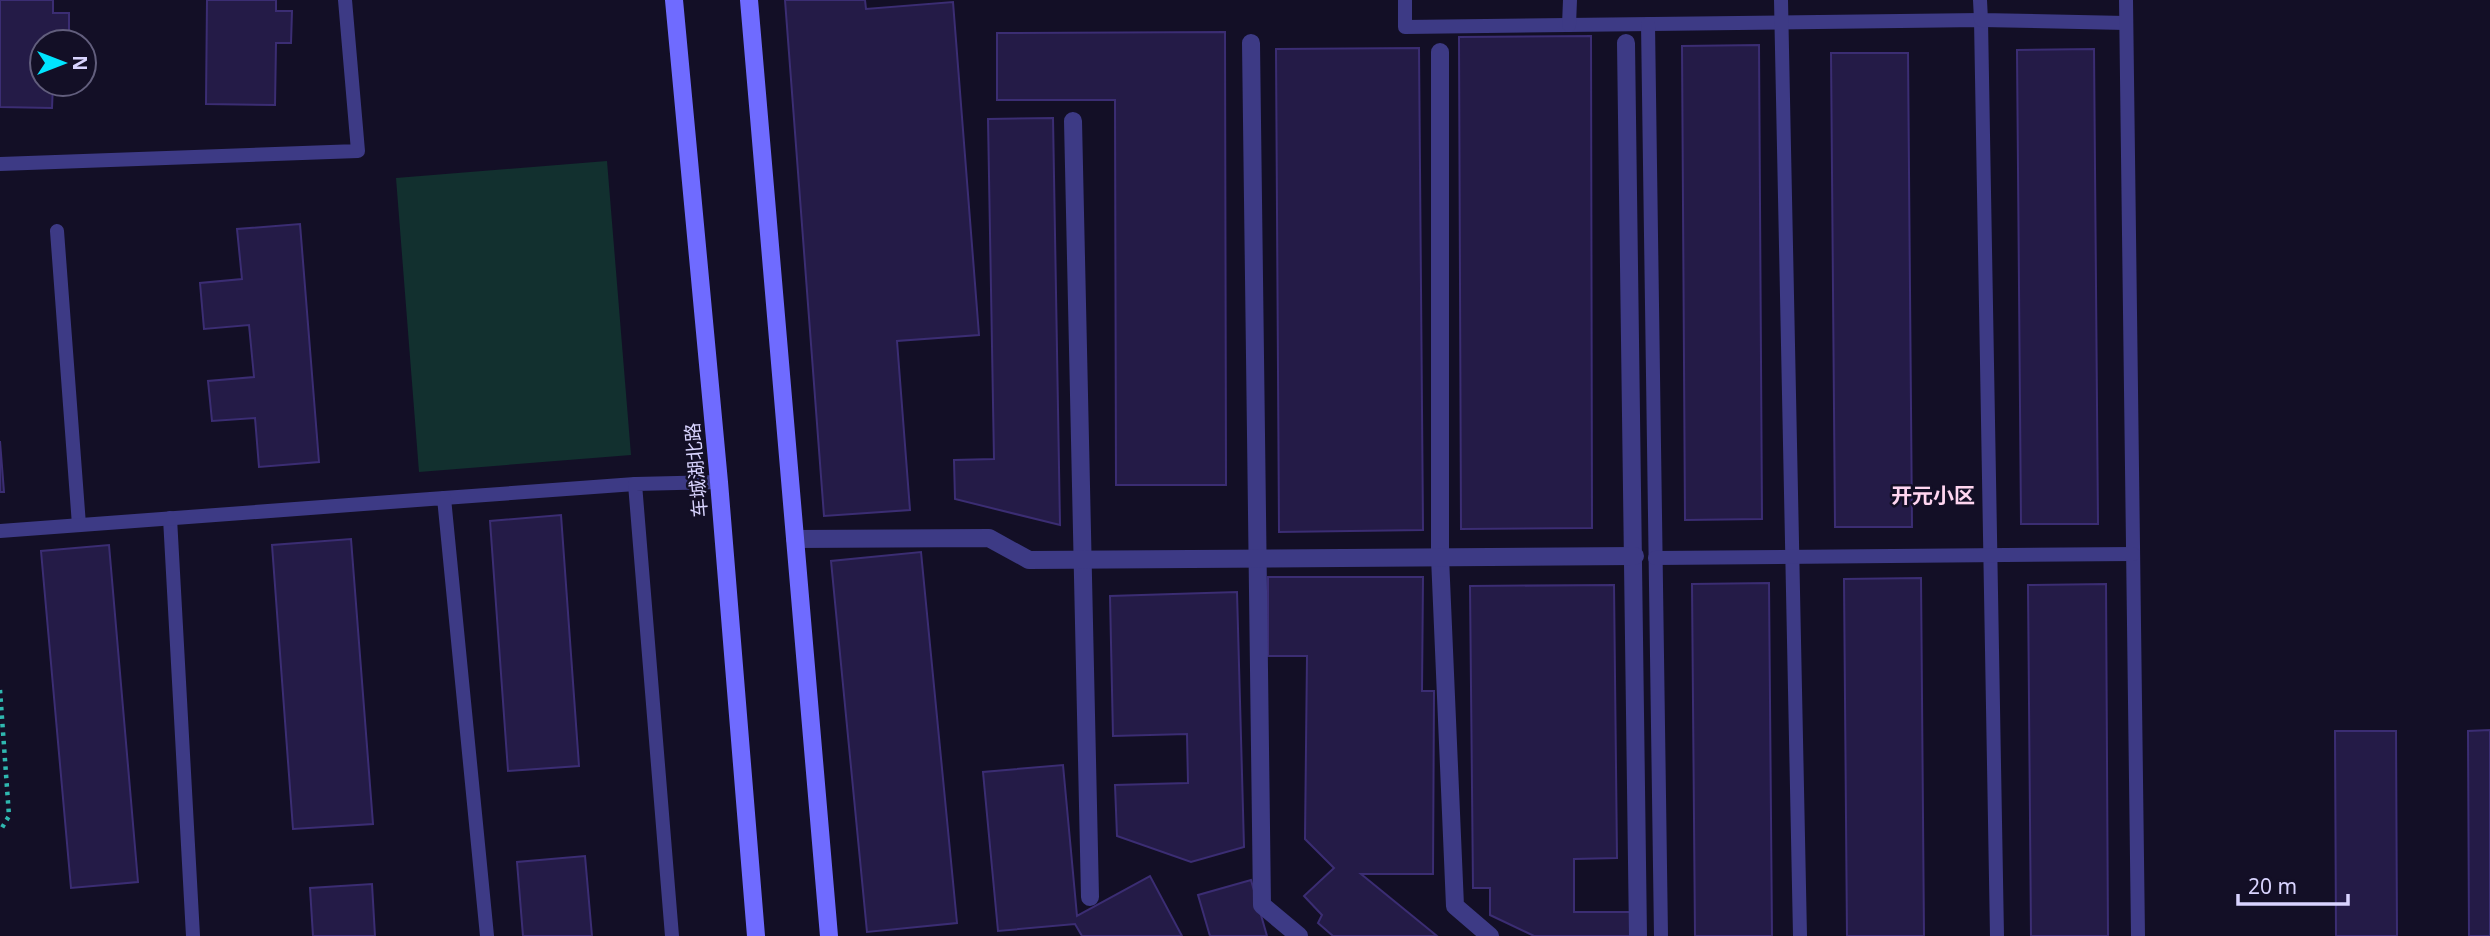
<svg xmlns="http://www.w3.org/2000/svg" width="2490" height="936" font-family="'Noto Sans','Noto Sans SC',sans-serif">
	<style>
		.green { fill: #12302f }
		.building { fill: #241b47; stroke: #3b2d73; stroke-width: 2 }
		.lines { fill: none; stroke-linecap: round; stroke-linejoin: round }
		.path { stroke: #2fb8b0; stroke-width: 4.5; stroke-dasharray: 3.5 5; stroke-linecap: butt }
		.service { stroke: #3d3a85; stroke-width: 14 }
		.minor { stroke: #3d3a85; stroke-width: 18 }
		.secondary { stroke: #6f6bff; stroke-width: 18 }
		.labels { text-anchor: middle; stroke-width: 5; stroke-linejoin: round; paint-order: stroke }
		.street-label { font-size: 19px; fill: #d9d4ff; stroke: #130f26 }
		.neighbourhood-label { font-size: 21px; font-weight: bold; fill: #ffd6f0; stroke: #130f26 }
	</style>
	<rect width="100%" height="100%" fill="#130f26"/>
	<path class="green" d="M607,161l24,294 -212,17 -23,-294z"/>
	<g class="building">
		<path d="M0,0h53v13h16v29h-27v42h11l-1,24 -52,-1z"/>
		<path d="M207,0h69v11h16l-1,32h-15l-1,62 -69,-1z"/>
		<path d="M785,0h80l1,9 87,-7 26,333 -82,6 13,169 -86,6z"/>
		<path d="M1225,32l1,453h-110l-1,-385h-118v-67z"/>
		<path d="M1591,36l1,492 -131,1 -2,-492z"/>
		<path d="M1759,45l3,474 -77,1 -3,-474z"/>
		<path d="M1419,48l4,482 -144,2 -3,-483z"/>
		<path d="M2094,49l4,475h-77l-4,-474z"/>
		<path d="M1831,53h77l4,474h-77z"/>
		<path d="M1053,118l7,407 -105,-26 -1,-39 40,-1 -6,-340z"/>
		<path d="M300,224l19,238 -60,5 -4,-49 -43,3 -4,-40 46,-4 -5,-52 -45,4 -4,-46 42,-4 -5,-50z"/>
		<path d="M0,441l4,51h-4z"/>
		<path d="M561,515l18,251 -71,5 -18,-250z"/>
		<path d="M351,539l22,285 -80,5 -21,-284z"/>
		<path d="M109,545l29,337 -67,6 -30,-337z"/>
		<path d="M921,552l36,371 -90,9 -36,-371z"/>
		<path d="M1268,577h155l-1,114h12l-1,183h-72l76,62h-104l-15,-13 4,-8 -18,-19 30,-28 -29,-29 2,-183h-39z"/>
		<path d="M1921,578l3,358h-77l-3,-357z"/>
		<path d="M1769,583l3,353h-77l-3,-352z"/>
		<path d="M2106,584l2,352h-77l-3,-351z"/>
		<path d="M1614,585l3,273 -43,1v53h59v24h-99l-44,-21v-27h-17l-3,-302z"/>
		<path d="M1237,592l7,255 -53,15 -74,-26 -2,-51 73,-2 -1,-49 -74,2 -3,-140z"/>
		<path d="M2490,730v206h-21l-1,-205z"/>
		<path d="M2335,731h61l1,205h-61z"/>
		<path d="M1063,765l14,151 73,-40 32,60h-100l-7,-12 -77,7 -15,-159z"/>
		<path d="M585,856l7,80h-69l-6,-74z"/>
		<path d="M1251,880l16,56h-57l-12,-41z"/>
		<path d="M372,884l3,52h-62l-3,-48z"/>
	</g>
	<g class="lines">
		<path class="path" d="M0,690l9,126 -9,15"/>
		<g class="service">
			<path d="M1405,0v27l576,-7 16,916"/>
			<path d="M1781,0l19,936"/>
			<path d="M1980,0l1,20 145,3"/>
			<path d="M2126,0l12,936"/>
			<path d="M1648,24l13,912"/>
			<path d="M1569,25l1,-25"/>
			<path d="M0,164l358,-13 -13,-151"/>
			<path d="M57,231l22,294"/>
			<path d="M444,498l191,-14"/>
			<path d="M170,518l23,418"/>
			<path d="M0,531l444,-33 43,438"/>
			<path d="M1655,558l478,-4"/>
			<path d="M672,936l-37,-452 84,-2"/>
		</g>
		<g class="minor">
			<path d="M1251,43l11,862 37,31"/>
			<path d="M1626,43l12,893"/>
			<path d="M1440,52v505l15,349 35,30"/>
			<path d="M1073,121l17,776"/>
			<path d="M795,539l194,-1 40,22 606,-4"/>
		</g>
		<g class="secondary">
			<path d="M674,0l45,482 37,454"/>
			<path d="M749,0l80,936"/>
		</g>
	</g>
	<g class="labels">
		<g class="street-label">
			<text transform="translate(696 470) rotate(-95)" y="7">车城湖北路</text>
		</g>
		<g class="neighbourhood-label">
			<text x="1933" y="503">开元小区</text>
		</g>
	</g>
	<g transform="translate(63 63) rotate(90)"><circle r="33" fill="#130f26" stroke="#625e7d" stroke-width="2"/>
	<path d="M0-5L12 26L0 18L-12 26Z" fill="#00e5ff"/>
	<text y="-10" font-size="19" font-weight="bold" text-anchor="middle" fill="#d9d4ff">N</text>
	</g>
	<path d="M2238 894v10h110v-10" fill="none" stroke="#d9d4ff" stroke-width="3.5"/>
	<text x="2248" y="894" font-size="21" fill="#d9d4ff" stroke="#130f26" stroke-width="5" paint-order="stroke">20 m</text>
</svg>
